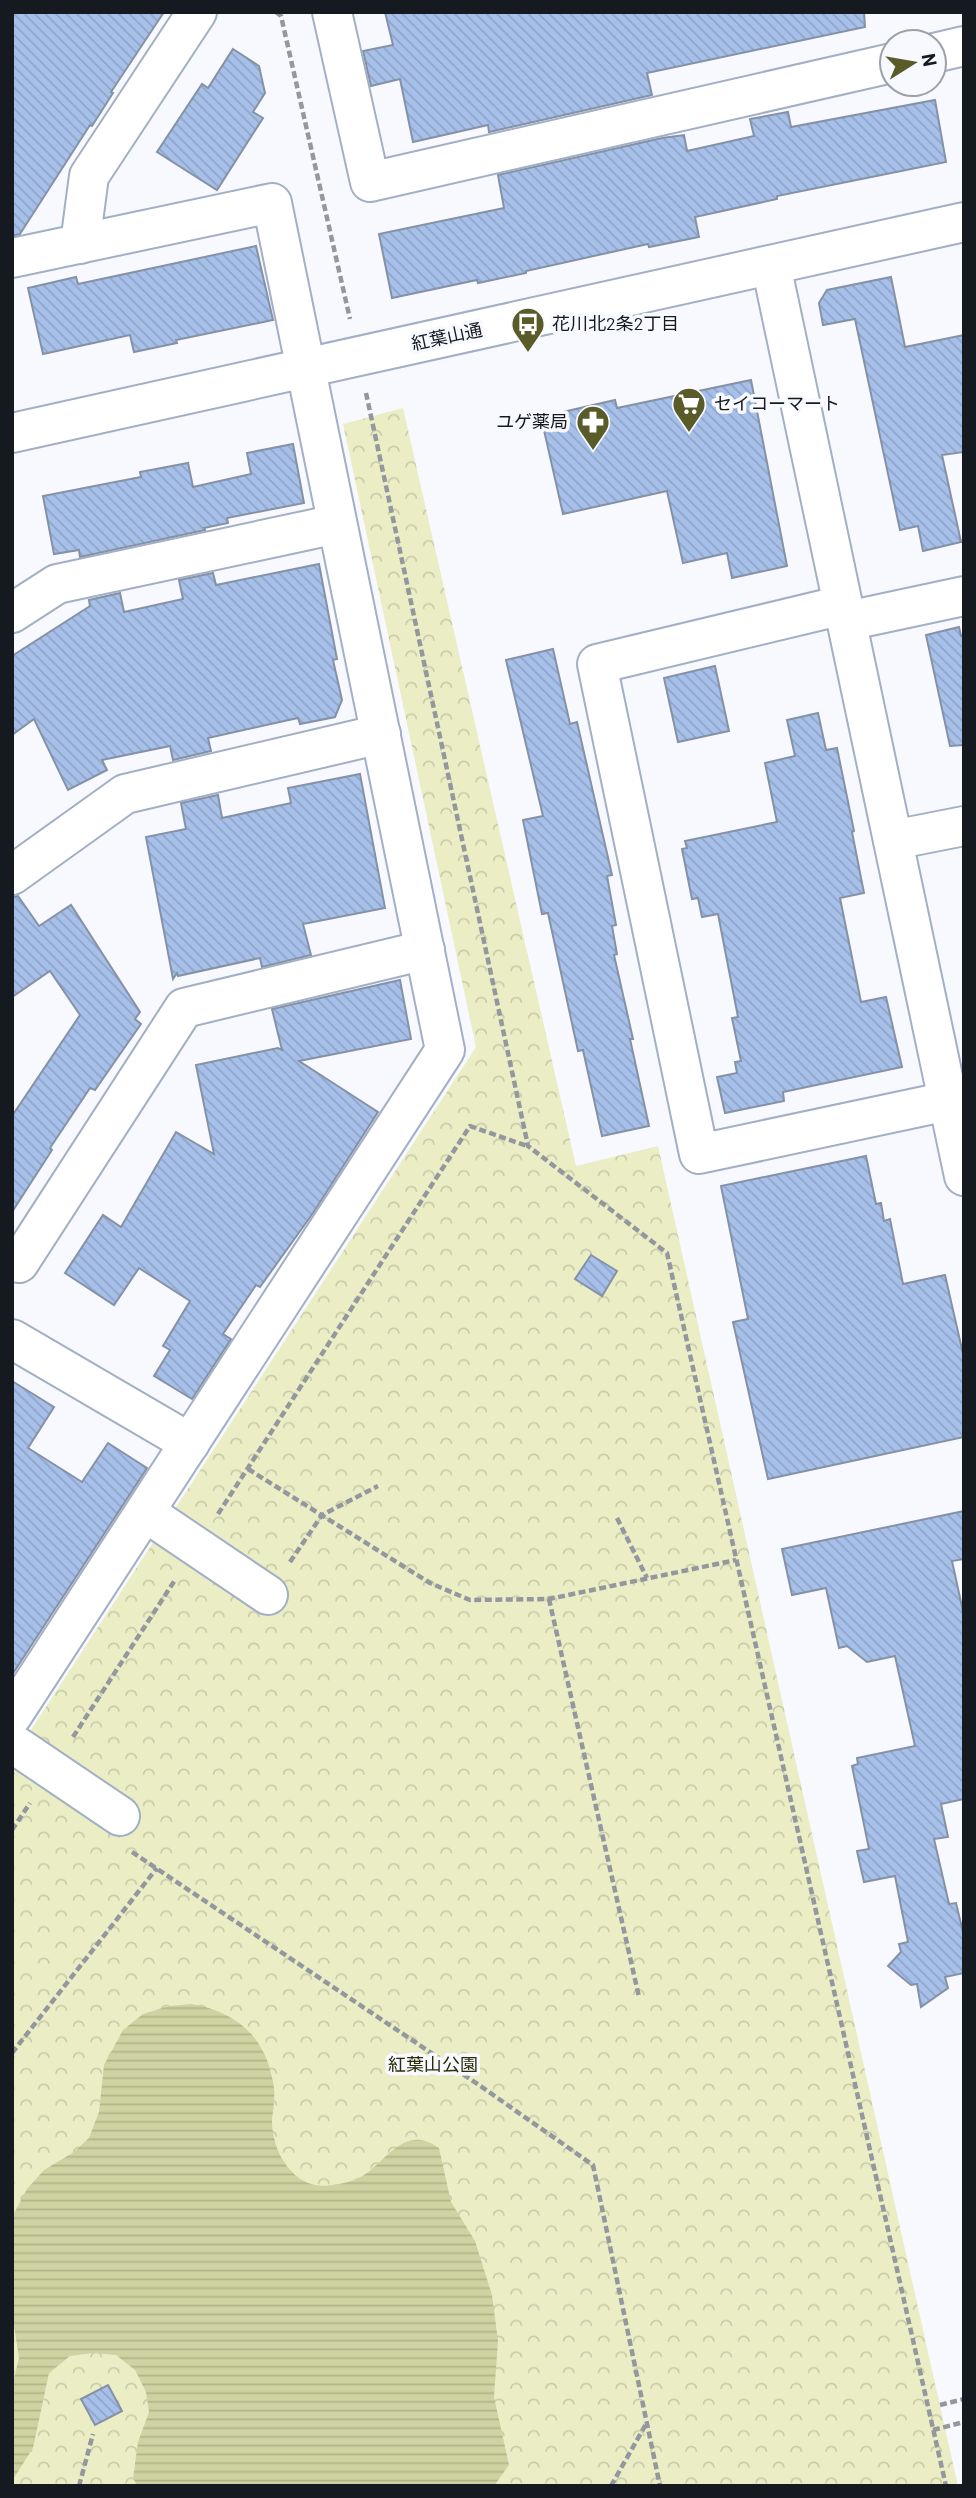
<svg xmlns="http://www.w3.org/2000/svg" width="976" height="2498" font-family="Barlow,'Noto Sans JP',sans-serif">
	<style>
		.park { fill: url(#park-crowns) }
		.water { fill: url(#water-rules) }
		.building { fill: url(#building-back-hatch); stroke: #8591a5; stroke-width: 2 }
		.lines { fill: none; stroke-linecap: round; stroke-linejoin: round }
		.minor-casing { stroke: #a2afc4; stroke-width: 42 }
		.path { stroke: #94989e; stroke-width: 4.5; stroke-dasharray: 7 3.5; stroke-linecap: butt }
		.minor { stroke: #fff; stroke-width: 38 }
		.labels { text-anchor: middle; stroke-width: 7; stroke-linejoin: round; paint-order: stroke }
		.poi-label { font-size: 18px; fill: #151a21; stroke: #f7f9fe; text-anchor: start }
		.street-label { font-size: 18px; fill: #151a21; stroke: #f7f9fe }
		.park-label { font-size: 18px; fill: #2b2c05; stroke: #f7f9fe }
	</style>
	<defs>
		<pattern id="park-crowns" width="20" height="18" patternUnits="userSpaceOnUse" patternTransform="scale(1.75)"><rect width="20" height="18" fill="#ebeec5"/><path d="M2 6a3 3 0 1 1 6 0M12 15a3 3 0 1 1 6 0" fill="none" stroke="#c9cca9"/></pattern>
		<pattern id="water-rules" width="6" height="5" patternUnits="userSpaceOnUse" patternTransform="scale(1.75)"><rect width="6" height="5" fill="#cfd2a1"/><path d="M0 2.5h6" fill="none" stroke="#b1b48a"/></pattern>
		<pattern id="building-back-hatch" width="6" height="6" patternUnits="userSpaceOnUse" patternTransform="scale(1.75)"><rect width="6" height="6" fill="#a7c0ea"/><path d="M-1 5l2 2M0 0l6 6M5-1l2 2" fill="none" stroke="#8fa4c8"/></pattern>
	</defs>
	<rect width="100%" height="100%" fill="#f7f9fe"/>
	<path class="park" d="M403,408l173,758 82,-20 300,1340h-946v-727l464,-712 -133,-623z"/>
	<path class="water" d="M192,2004c48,9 75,35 82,84 1,10 -1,22 -2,32 0,23 10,47 30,60 8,5 21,7 30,5 13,-2 24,-4 35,-12 23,-17 39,-48 72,-25l12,54 24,39 17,54 6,46 -4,56 15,68 -15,21h-356l-5,-8 5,-36 11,-30 -3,-20 -11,-22 -19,-15 -23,-2 -23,3 -21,17 -16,75 -21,33v-95l7,-28 -7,-45v-96l15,-28 17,-19 30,-18 15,-14 10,-26 5,-47 19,-35 20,-16 26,-8z"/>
	<g class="building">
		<path d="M12,12h152l-53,80 2,1 -21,33 -2,-1 -70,109 -8,2z"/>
		<path d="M385,12h479l1,15 -218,46 5,22 -163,37 -1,-7 -75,17 -13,-63 -29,7 -8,-35 30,-6z"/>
		<path d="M233,49l26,17 6,27 -12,19 10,6 -46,72 -60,-38 45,-68 6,4z"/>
		<path d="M935,100l11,62 -169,34v3l-82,18 4,20 -50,10 -1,-3 -122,27v2l-48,10 -1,-3 -85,18 -13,-64 125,-26 -6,-33 164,-37 22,-3 3,16 67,-15 -4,-17 38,-7 3,15z"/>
		<path d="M256,246l17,74 -97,20 1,3 -43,9 -4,-17 -87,19 -15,-66 48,-11 2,7z"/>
		<path d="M891,277l14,70 59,-12v117l-22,3 19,87 -38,9 -5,-25 -18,4 -45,-211 -32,6 -4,-22 8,-13z"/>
		<path d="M751,380l36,186 -55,12 -5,-25 -44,10 -16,-72 -104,23 -22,-97 74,-17 2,8z"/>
		<path d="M293,444l11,59 -77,15 1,5 -24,5 1,2 -125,27 -1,-7 -25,4 -11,-58 98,-19 -1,-5 48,-9 5,24 58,-13 -4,-21z"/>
		<path d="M319,564l18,95 -4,1 9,40 -7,17 -35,7 -2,-6 -90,20 3,13 -38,9 -3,-14 -68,14 5,10 -39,20 -34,-71 -22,16v-79l78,-50 -1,-6 31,-7 4,19 59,-13 -4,-19 34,-7 3,12z"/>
		<path d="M959,627l2,9 3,-1v110l-14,1 -24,-111z"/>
		<path d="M553,649l17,75 7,-2 35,153 -5,1 9,49 -4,1 5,28 -3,1 19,84h-3l19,87 -47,10 -19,-86 -5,1 -30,-138 -6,1 -19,-94 20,-4 -37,-156z"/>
		<path d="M715,666l14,65 -51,11 -14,-64z"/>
		<path d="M818,713l8,37 11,-2 17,83 -2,1 12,61 -24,5 21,104 25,-5 16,70 -119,25 1,9 -59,12 -8,-36 20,-4 -2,-11 6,-1 -9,-43 6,-1 -20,-103 -16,3 -4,-19 -6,1 -10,-50 5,-1 -2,-7 92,-19 -12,-59 30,-7 -8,-36z"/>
		<path d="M360,774l25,134 -82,16 8,31 -49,12 -2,-9 -82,18 -1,-3 -4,6 -27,-142 40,-8 -5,-26 37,-8 4,23 69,-15 -3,-15z"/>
		<path d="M18,896l21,30 32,-21 69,107 -5,7 6,5 -46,66 -5,-2 -40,60 2,2 -40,62v-96l68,-101 -30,-44 -38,26v-100z"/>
		<path d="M400,980l11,59 -112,22 79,51 -65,101 -53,74 -4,-2 -33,49 8,5 -39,60 -38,-23 16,-26 -7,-4 27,-45 -51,-33 -25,37 -49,-32 38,-58 18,12 55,-95 38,22 -18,-89 82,-17 4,2 -10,-41z"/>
		<path d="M866,1156l10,48 5,-1 3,18 6,-2 13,65 42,-9 19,83v79l-196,42 -35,-157 15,-3 -27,-133z"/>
		<path d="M591,1255l26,16 -15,25 -27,-17z"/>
		<path d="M12,1381l42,26 -26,41 54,34 26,-39 39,25 -135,207z"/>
		<path d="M964,1511v48l-12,2 12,55v183l-23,5 7,33 -14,2 15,65 7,-1 8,33v37l-19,4 3,11 -27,19 -4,-23 -6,1 -23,-19 13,-14 -2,-8 9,-2 -13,-66 -31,6 -7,-31 12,-2 -17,-83 6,-2 -1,-6 58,-12 -20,-90 -28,6 -20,-16 -8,2 -13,-60 -34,7 -10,-46z"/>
		<path d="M108,2385l14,26 -27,14 -14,-26z"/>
	</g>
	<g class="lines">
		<defs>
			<g id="minor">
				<path d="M332,12l38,170 522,-119"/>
				<path d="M934,53l30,-7"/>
				<path d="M80,244l9,-68 108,-164"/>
				<path d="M12,258l260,-55 173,847 -433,666"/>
				<path d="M771,265l193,911"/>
				<path d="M12,433l952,-211"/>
				<path d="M843,605l-246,59 102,490 249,-53"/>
				<path d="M12,613l45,-29 280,-60"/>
				<path d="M847,621l117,-25"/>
				<path d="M893,840l71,-14"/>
				<path d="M12,875l113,-81 256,-60"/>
				<path d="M12,1259l7,4 165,-255 241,-58"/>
				<path d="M12,1339l178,104"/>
				<path d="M145,1512l123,83"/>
				<path d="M12,1743l108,73"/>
			</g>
		</defs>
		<use href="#minor" class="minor-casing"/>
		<g class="path">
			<path d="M276,12l5,4 69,303"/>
			<path d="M366,393l162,753 139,107 279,1233"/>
			<path d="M248,1469l182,114 40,17 79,-1 187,-39"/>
			<path d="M218,1514l252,-388 57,20"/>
			<path d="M617,1518l30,60"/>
			<path d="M290,1562l32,-47 56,-29"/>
			<path d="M549,1599l90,398"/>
			<path d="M73,1737l102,-157"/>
			<path d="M12,1830l18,-27"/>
			<path d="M132,1852l347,233 114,80 67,321"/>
			<path d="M12,2053l145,-185"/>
			<path d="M940,2405l24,-6"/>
			<path d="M933,2430l31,-8"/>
			<path d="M79,2486l14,-52"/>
			<path d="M611,2486l35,-62"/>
		</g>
		<use href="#minor" class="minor"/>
	</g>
	<defs>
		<symbol id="bus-pin" viewBox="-11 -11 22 30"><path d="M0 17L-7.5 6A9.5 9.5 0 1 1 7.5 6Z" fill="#595b29" stroke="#f7f9fe"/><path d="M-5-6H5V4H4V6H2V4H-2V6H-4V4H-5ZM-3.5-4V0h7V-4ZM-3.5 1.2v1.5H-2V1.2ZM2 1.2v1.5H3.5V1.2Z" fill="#fff"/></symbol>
		<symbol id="supermarket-pin" viewBox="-11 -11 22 30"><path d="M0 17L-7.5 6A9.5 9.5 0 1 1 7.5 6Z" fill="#595b29" stroke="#f7f9fe"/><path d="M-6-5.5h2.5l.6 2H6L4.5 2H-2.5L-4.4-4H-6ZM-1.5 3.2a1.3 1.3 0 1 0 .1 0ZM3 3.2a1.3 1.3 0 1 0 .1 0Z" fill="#fff"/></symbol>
		<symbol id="pharmacy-pin" viewBox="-11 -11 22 30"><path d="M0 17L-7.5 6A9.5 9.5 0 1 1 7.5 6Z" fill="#595b29" stroke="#f7f9fe"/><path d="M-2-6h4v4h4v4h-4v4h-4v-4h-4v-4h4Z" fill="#fff"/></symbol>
	</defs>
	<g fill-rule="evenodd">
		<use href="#bus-pin" x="509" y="305" width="38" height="52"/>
		<use href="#supermarket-pin" x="670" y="385" width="38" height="52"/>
		<use href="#pharmacy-pin" x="574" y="403" width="38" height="52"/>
	</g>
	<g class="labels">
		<g class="poi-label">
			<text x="552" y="330">花川北2条2丁目</text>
			<text x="714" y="410">セイコーマート</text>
			<text x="568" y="428" text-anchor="end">ユゲ薬局</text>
		</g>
		<g class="street-label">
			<text transform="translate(447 337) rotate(-12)" y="6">紅葉山通</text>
		</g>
		<g class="park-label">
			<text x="433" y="2071">紅葉山公園</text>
		</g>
	</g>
	<rect width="976" height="2498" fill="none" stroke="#151a21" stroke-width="28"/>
	<g transform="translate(913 63) rotate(79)"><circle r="33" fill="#f7f9fe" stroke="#9da0a6" stroke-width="2"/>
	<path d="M0-5L12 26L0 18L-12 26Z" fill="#595b29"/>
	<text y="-10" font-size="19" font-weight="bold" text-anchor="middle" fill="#151a21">N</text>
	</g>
</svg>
